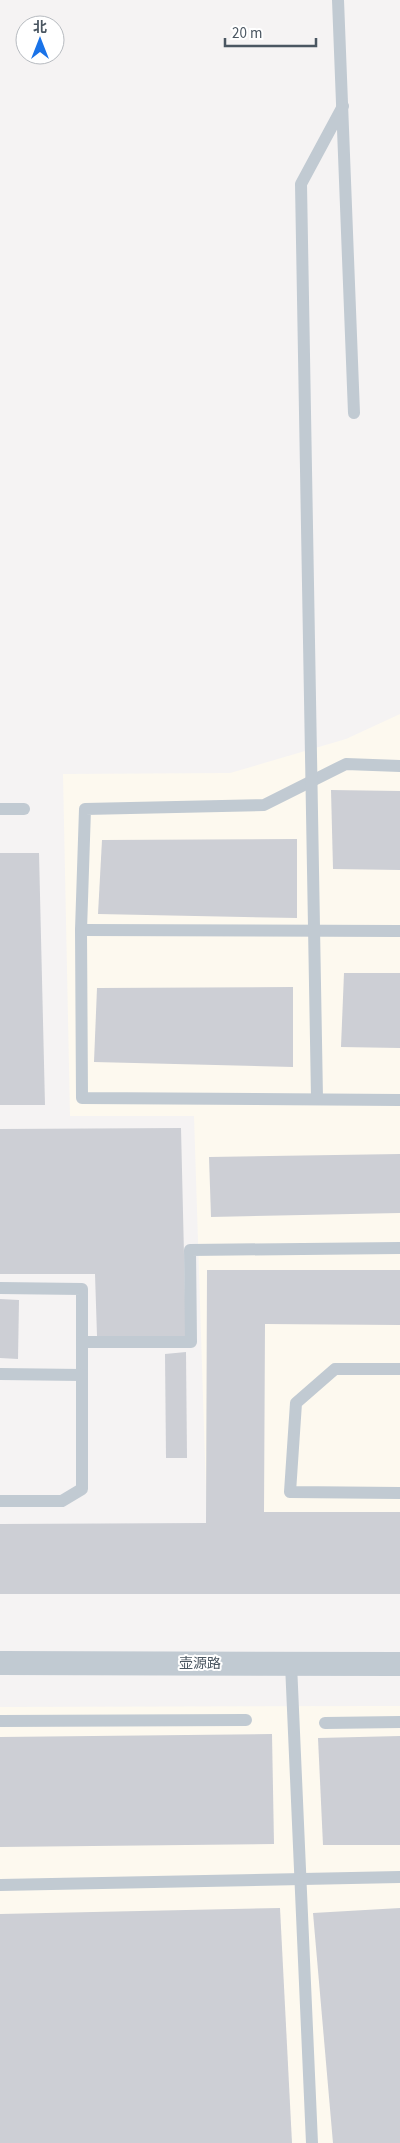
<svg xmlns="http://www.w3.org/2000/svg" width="400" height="2143" font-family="'Source Sans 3','Noto Sans SC',sans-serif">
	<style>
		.commercial { fill: #fdf9ef }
		.building { fill: #cdcfd5 }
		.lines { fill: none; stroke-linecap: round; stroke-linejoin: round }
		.service { stroke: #c1cad2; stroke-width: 12 }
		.minor { stroke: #c1cad2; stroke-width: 24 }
		.labels { text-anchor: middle; stroke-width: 4; stroke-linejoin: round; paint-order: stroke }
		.street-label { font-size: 14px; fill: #4a5661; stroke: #fff }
	</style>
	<rect width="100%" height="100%" fill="#f5f3f3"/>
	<g class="commercial">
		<path d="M400,714v880l-193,-72 -13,-406h-124l-7,-342 167,-1 116,-34z"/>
		<path d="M400,1706v437h-400v-436z"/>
	</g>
	<g class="building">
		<path d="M331,790l69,1v79l-67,-1z"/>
		<path d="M297,839v79l-199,-4 4,-74z"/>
		<path d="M0,853h39l6,252h-45z"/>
		<path d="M344,973h56v75l-59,-1z"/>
		<path d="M293,987v80l-199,-5 3,-74z"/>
		<path d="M181,1128l5,211 -89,-3 -2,-62h-95v-145z"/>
		<path d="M400,1154v59l-189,4 -2,-60z"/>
		<path d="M207,1270h193v55l-135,-1 -1,188h136v82h-400v-70l206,-1z"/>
		<path d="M0,1299l19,1 -1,59 -18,-1z"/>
		<path d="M186,1352l1,106h-21l-1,-104z"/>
		<path d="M272,1734l2,110 -274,3v-110z"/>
		<path d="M400,1736v109h-77l-5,-107z"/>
		<path d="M280,1908l12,235h-292v-229z"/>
		<path d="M400,1908v235h-67l-20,-230z"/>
	</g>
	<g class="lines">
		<g class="service">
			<path d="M338,0l16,413"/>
			<path d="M400,766l-54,-2 -82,41 -179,4 -4,121 1,168 318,2"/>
			<path d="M0,809h24"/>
			<path d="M81,930l319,1"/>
			<path d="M317,1098l-16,-914 42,-78"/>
			<path d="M0,1288l82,1v200l-20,12h-62"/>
			<path d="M82,1342h109l-1,-92 210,-2"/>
			<path d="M400,1369h-65l-39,34 -6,89 110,1"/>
			<path d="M0,1374l82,1"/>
			<path d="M291,1664l21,479"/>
			<path d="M0,1721l246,-1"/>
			<path d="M325,1723l75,-1"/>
			<path d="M0,1885l400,-8"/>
		</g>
		<path class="minor" d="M0,1663l400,1"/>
	</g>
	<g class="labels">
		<g class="street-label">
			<text x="200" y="1668">壶源路</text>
		</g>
	</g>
	<g transform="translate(40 40)"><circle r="24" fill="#ffffff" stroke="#b7bbc0"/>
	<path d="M0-4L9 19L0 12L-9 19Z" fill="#1a73e8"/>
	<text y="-8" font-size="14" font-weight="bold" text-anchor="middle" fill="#4a5661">北</text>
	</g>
	<path d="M225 38v8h91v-8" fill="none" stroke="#4a5661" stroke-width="2.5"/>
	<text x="232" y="38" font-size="15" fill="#4a5661" stroke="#ffffff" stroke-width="4" paint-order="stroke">20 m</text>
</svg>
